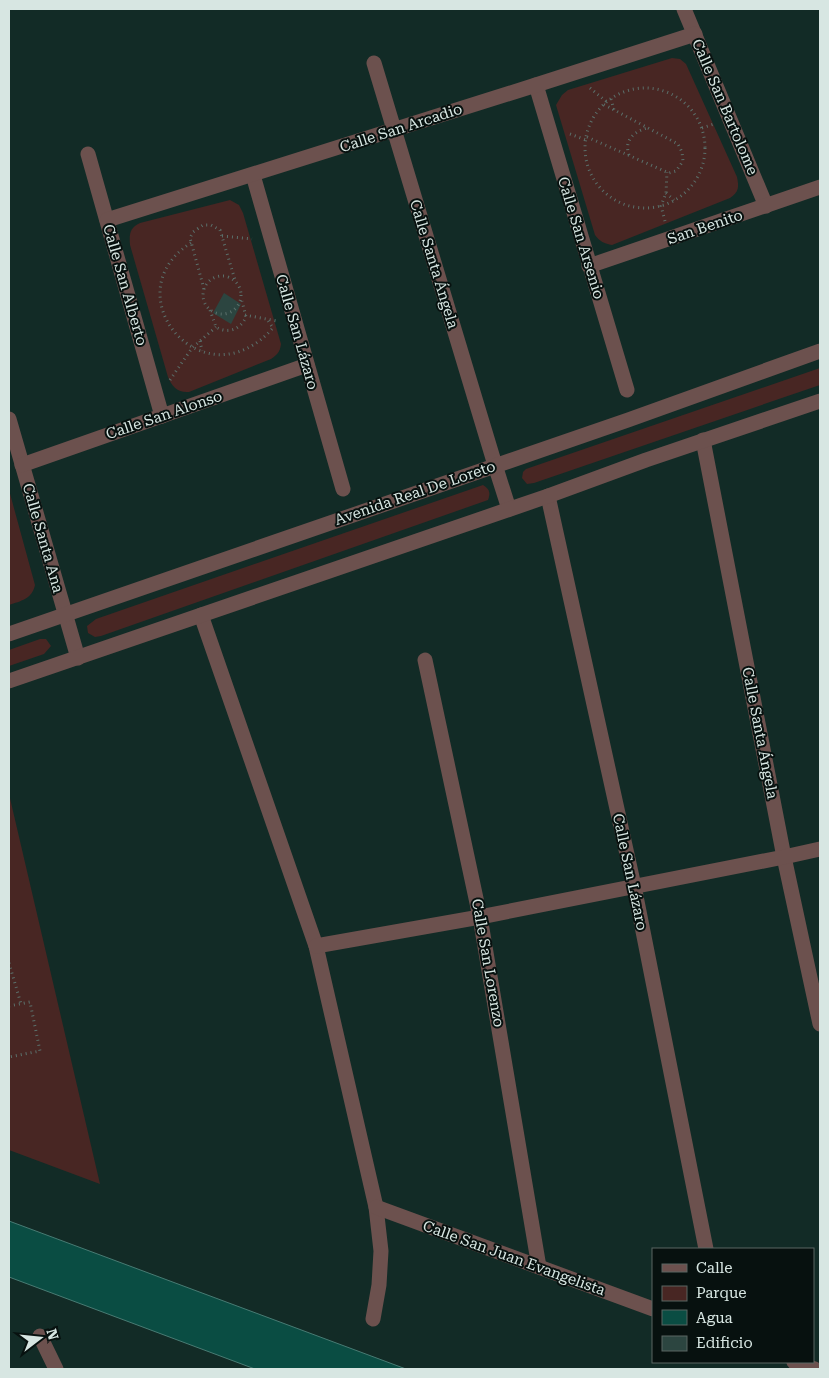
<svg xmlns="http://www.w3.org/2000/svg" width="829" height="1378" font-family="'Roboto Serif',serif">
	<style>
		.green { fill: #482623 }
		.water { fill: #0a4d43; stroke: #487b73 }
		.building { fill: #2c4540 }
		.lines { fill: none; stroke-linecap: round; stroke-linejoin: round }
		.path { stroke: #5b706b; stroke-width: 3; stroke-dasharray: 1 4; stroke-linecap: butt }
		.minor { stroke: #6c514e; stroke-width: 15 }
		.labels { text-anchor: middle; stroke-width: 4; stroke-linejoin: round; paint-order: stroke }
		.street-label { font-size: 15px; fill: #d7e6e2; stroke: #07110f }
	</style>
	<rect width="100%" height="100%" fill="#122b26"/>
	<g class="green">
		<path d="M672,58l8,1 6,5 51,113c2,10 2,15 -7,21l-118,47c-7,-1 -13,-4 -17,-10l-39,-130 6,-10 6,-5z"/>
		<path d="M230,200l9,5 4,8 38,131c-1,8 -4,11 -10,15l-82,33c-11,1 -17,-5 -21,-15l-38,-132c-1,-12 0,-17 10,-22z"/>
		<path d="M820,368v17l-286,98 -7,1 -5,-6 1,-6 3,-3z"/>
		<path d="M483,485c6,4 8,7 5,15l-387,136 -6,1 -7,-4 -1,-7 9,-7z"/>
		<path d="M9,490l26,95c-3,14 -14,16 -26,20z"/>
		<path d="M40,639h6l5,7 -7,8 -35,12v-16z"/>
		<path d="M9,794l91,390 -91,-34z"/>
	</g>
	<path class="water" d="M9,1221l397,148h-151l-246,-92z"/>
	<path class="building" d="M224,293l17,11 -10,20 -18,-11z"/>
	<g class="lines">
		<g class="path">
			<path d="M590,88l17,14"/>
			<circle cx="645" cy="148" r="60"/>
			<path d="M611,99l3,11"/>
			<path d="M702,128l12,-4"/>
			<path d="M570,134l16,6"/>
			<path d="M587,137l82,36 7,-2 7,-10 -1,-9 -4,-8 -75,-40"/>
			<path d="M629,155c-5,-14 4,-23 18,-27"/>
			<path d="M666,193l8,7"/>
			<path d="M665,221l-4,-15 5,-13 1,-21"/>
			<path d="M222,236l30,3"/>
			<path d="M191,243c-80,50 12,163 82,85l-6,-9"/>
			<circle cx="222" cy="295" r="19"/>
			<path d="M204,289l-14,-51 3,-6 10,-7h8l9,5 15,50"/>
			<path d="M210,310l6,17c11,7 24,3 30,-10l-4,-16"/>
			<path d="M245,315l32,6"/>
			<path d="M200,341l2,10"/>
			<path d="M170,380l22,-32 24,-21"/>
			<path d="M9,963l12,41"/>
			<path d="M9,1006l21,-4 10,49 -31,6"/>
		</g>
		<g class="minor">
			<path d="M684,9l82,197"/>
			<path d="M374,63l121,402 14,44"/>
			<path d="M536,85l91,305"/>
			<path d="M88,154l74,262"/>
			<path d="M253,175l90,314"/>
			<path d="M107,220l429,-135 159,-51"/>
			<path d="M589,266l231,-79"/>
			<path d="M9,419l69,239"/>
			<path d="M703,440l81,417 36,167"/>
			<path d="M22,465l285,-100"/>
			<path d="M548,496l86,390 72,363"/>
			<path d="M201,615l115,331 60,261 5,44 -2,34 -6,34"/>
			<path d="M9,634l619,-214 192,-69"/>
			<path d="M425,660l55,257 59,350"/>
			<path d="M9,681l539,-185 98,-36 174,-59"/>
			<path d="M316,946l164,-29 304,-60 36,-8"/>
			<path d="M376,1207l277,102"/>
			<path d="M40,1336l16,33"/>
			<path d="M794,1362l21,7"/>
		</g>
	</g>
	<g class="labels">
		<g class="street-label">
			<text transform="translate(725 107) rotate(67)" y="5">Calle San Bartolome</text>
			<text transform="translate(401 128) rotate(-18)" y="5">Calle San Arcadio</text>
			<text transform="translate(705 227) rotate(-19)" y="5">San Benito</text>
			<text transform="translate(581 238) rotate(73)" y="5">Calle San Arsenio</text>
			<text transform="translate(434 264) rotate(73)" y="5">Calle Santa Ángela</text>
			<text transform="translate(125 285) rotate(74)" y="5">Calle San Alberto</text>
			<text transform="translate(297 332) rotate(74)" y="5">Calle San Lázaro</text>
			<text transform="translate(164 415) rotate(-19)" y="5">Calle San Alonso</text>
			<text transform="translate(415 493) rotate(-19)" y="5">Avenida Real De Loreto</text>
			<text transform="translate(43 538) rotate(74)" y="5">Calle Santa Ana</text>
			<text transform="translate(760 733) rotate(79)" y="5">Calle Santa Ángela</text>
			<text transform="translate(630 872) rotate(78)" y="5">Calle San Lázaro</text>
			<text transform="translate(488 963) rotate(80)" y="5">Calle San Lorenzo</text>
			<text transform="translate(514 1258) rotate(20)" y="5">Calle San Juan Evangelista</text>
		</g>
	</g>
	<rect width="829" height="1378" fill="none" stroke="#d7e6e2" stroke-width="20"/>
	<rect x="652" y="1248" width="162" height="115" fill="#07110f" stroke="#5a6663"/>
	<rect x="662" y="1264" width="25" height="8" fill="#6c514e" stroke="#5a6663"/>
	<text x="696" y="1273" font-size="15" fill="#d7e6e2">Calle</text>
	<rect x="662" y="1286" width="25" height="15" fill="#482623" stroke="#5a6663"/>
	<text x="696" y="1298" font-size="15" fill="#d7e6e2">Parque</text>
	<rect x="662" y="1310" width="25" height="15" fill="#0a4d43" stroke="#5a6663"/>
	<text x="696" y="1323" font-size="15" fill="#d7e6e2">Agua</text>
	<rect x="662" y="1336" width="25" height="15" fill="#2c4540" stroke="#5a6663"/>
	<text x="696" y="1348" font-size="15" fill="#d7e6e2">Edificio</text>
	<g transform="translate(40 1338) rotate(74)" stroke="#07110f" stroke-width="4" paint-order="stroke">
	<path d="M0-4L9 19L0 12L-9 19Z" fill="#d7e6e2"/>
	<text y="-8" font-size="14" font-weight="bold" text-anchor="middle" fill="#d7e6e2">N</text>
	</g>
</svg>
